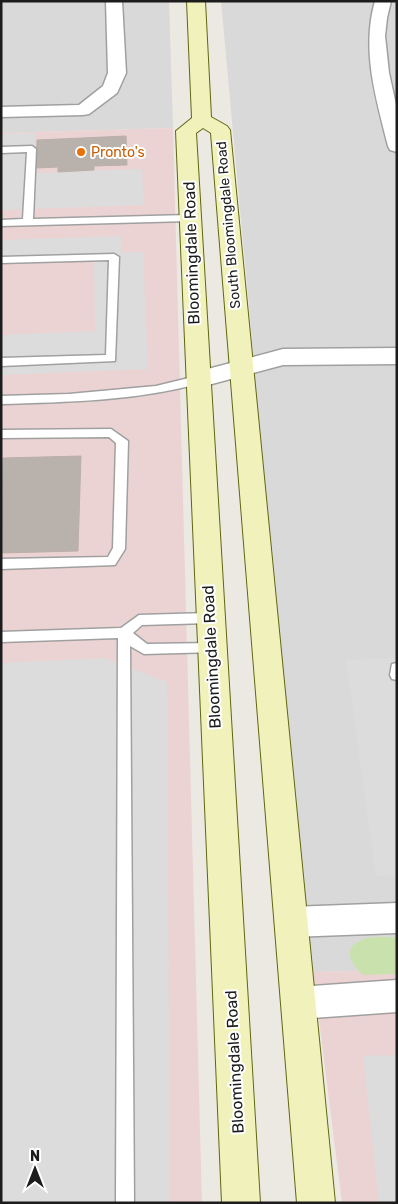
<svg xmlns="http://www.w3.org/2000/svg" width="398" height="1204" font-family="Rubik,sans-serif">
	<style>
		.residential { fill: #dad9d9 }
		.commercial { fill: #ecd3d3 }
		.grass { fill: #c9e2ad }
		.parking { fill: #dcdcdc }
		.building { fill: #b9b2ac; stroke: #bcafa7 }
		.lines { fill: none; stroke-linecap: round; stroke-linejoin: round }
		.service-casing { stroke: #a0a0a0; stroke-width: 3 }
		.minor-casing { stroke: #a0a0a0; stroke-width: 3 }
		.secondary-casing { stroke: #606610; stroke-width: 2 }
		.service { fill: #fff; fill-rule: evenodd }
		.minor { fill: #fff; fill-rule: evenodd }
		.secondary { fill: #f1f2bb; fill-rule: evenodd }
		.food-dot { fill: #e8710a; stroke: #fff; stroke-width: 2 }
		.labels { text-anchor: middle; stroke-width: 4; stroke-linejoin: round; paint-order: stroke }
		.far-food-label { font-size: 14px; fill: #c56008; stroke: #fff; text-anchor: start }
		.far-street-label { font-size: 14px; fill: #1c1c1c; stroke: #fff }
		.street-label { font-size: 16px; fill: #1c1c1c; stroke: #fff }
	</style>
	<rect width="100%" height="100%" fill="#ece9e3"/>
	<g class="residential">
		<path d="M1,1h168l4,127 -172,5z"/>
		<path d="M221,1h176v969l-84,2 -50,-488 -13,-166z"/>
	</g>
	<g class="commercial">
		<path d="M173,128l29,1075h-201v-1070z"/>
		<path d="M397,970v233h-55l-29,-231z"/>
	</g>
	<path class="grass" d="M372,937h25v37l-34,1c-19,-18 -19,-32 9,-38z"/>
	<g class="parking">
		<path d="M35,133l-1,40 108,-4 2,36 -143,5v-76z"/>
		<path d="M121,236l1,16h21l5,117 -147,6v-40l94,-4 -1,-74 -93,5v-22z"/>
		<path d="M105,658l62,24 3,521h-169v-540z"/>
		<path d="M397,658v217l-21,1 -30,-216z"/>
		<path d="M397,1055v148h-18l-16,-147z"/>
	</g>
	<g class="building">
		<path d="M126,136l1,29 -33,1v4l-36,2v-5l-22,1 1,-28z"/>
		<path d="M81,456l-3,95 -77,2 2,-95z"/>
	</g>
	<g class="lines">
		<defs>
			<g id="service">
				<path d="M32,146l4,3 -3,70 156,-4 5,3 -5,3 -188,5v-6l22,-1 4,-67 -26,1v-6z"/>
				<path d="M114,254l5,3 -4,104 -114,5v-8l105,-3 3,-95 -108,3v-6z"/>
				<path d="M197,376l5,4 -1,3c-65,18 -133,19 -200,21v-8l68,-2 87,-8z"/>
				<path d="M111,429l17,12 -3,108 -10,16 -114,4v-10l107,-2 5,-9 3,-105 -7,-6 -108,1v-8z"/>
				<path d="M209,613l4,1 2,4 -2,4 -4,1 -67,2 -9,8 14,11 64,-1 5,1 1,4 -1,4 -72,2 -14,-8 4,557h-18l2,-565 -117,4v-10l120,-4 18,-13z"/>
				<path d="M397,663v17l-5,-1 -2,-4 2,-11z"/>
			</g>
			<g id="minor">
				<path d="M106,1h16l4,72 -9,20 -28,21 -6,1 -82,2v-10l78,-2 24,-19 5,-13z"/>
				<path d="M375,1h16l-4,17 -2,18 4,37 8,36v43l-7,-2 -2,-4c-12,-48 -27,-96 -13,-145z"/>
				<path d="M397,348v16l-114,1 -86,23 -8,-2 -3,-6 3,-6 94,-25z"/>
				<path d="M397,903v30l-106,4 -11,-4 -5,-11 5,-11 11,-4z"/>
				<path d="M397,980v32l-99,7 -12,-4 -4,-12 4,-12 12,-4z"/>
			</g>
			<path id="secondary" d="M187,1h18l6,116 16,9 3,4 105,1073h-38l-86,-1070 -8,-5 -7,5 64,1070h-38l-46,-1072 16,-13z"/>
		</defs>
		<use href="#service" class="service-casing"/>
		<use href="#minor" class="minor-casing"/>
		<use href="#secondary" class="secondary-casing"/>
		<use href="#service" class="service"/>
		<use href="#minor" class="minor"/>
		<use href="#secondary" class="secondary"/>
	</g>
	<circle class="food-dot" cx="81" cy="152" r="5"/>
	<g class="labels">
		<g class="far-food-label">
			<text x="91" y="157">Pronto's</text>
		</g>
		<g class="far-street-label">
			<text transform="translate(228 225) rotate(-95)" y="5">South Bloomingdale Road</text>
		</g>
		<g class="street-label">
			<text transform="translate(191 253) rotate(-92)" y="6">Bloomingdale Road</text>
			<text transform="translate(211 657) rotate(-93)" y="6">Bloomingdale Road</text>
			<text transform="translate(234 1062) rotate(-93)" y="6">Bloomingdale Road</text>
		</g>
	</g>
	<rect width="398" height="1204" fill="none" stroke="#1c1c1c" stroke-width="5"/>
	<g transform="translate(35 1169)" stroke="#ffffff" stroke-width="4" paint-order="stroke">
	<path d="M0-4L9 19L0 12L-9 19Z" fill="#1c1c1c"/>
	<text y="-8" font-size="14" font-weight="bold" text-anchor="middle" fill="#1c1c1c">N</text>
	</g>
</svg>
